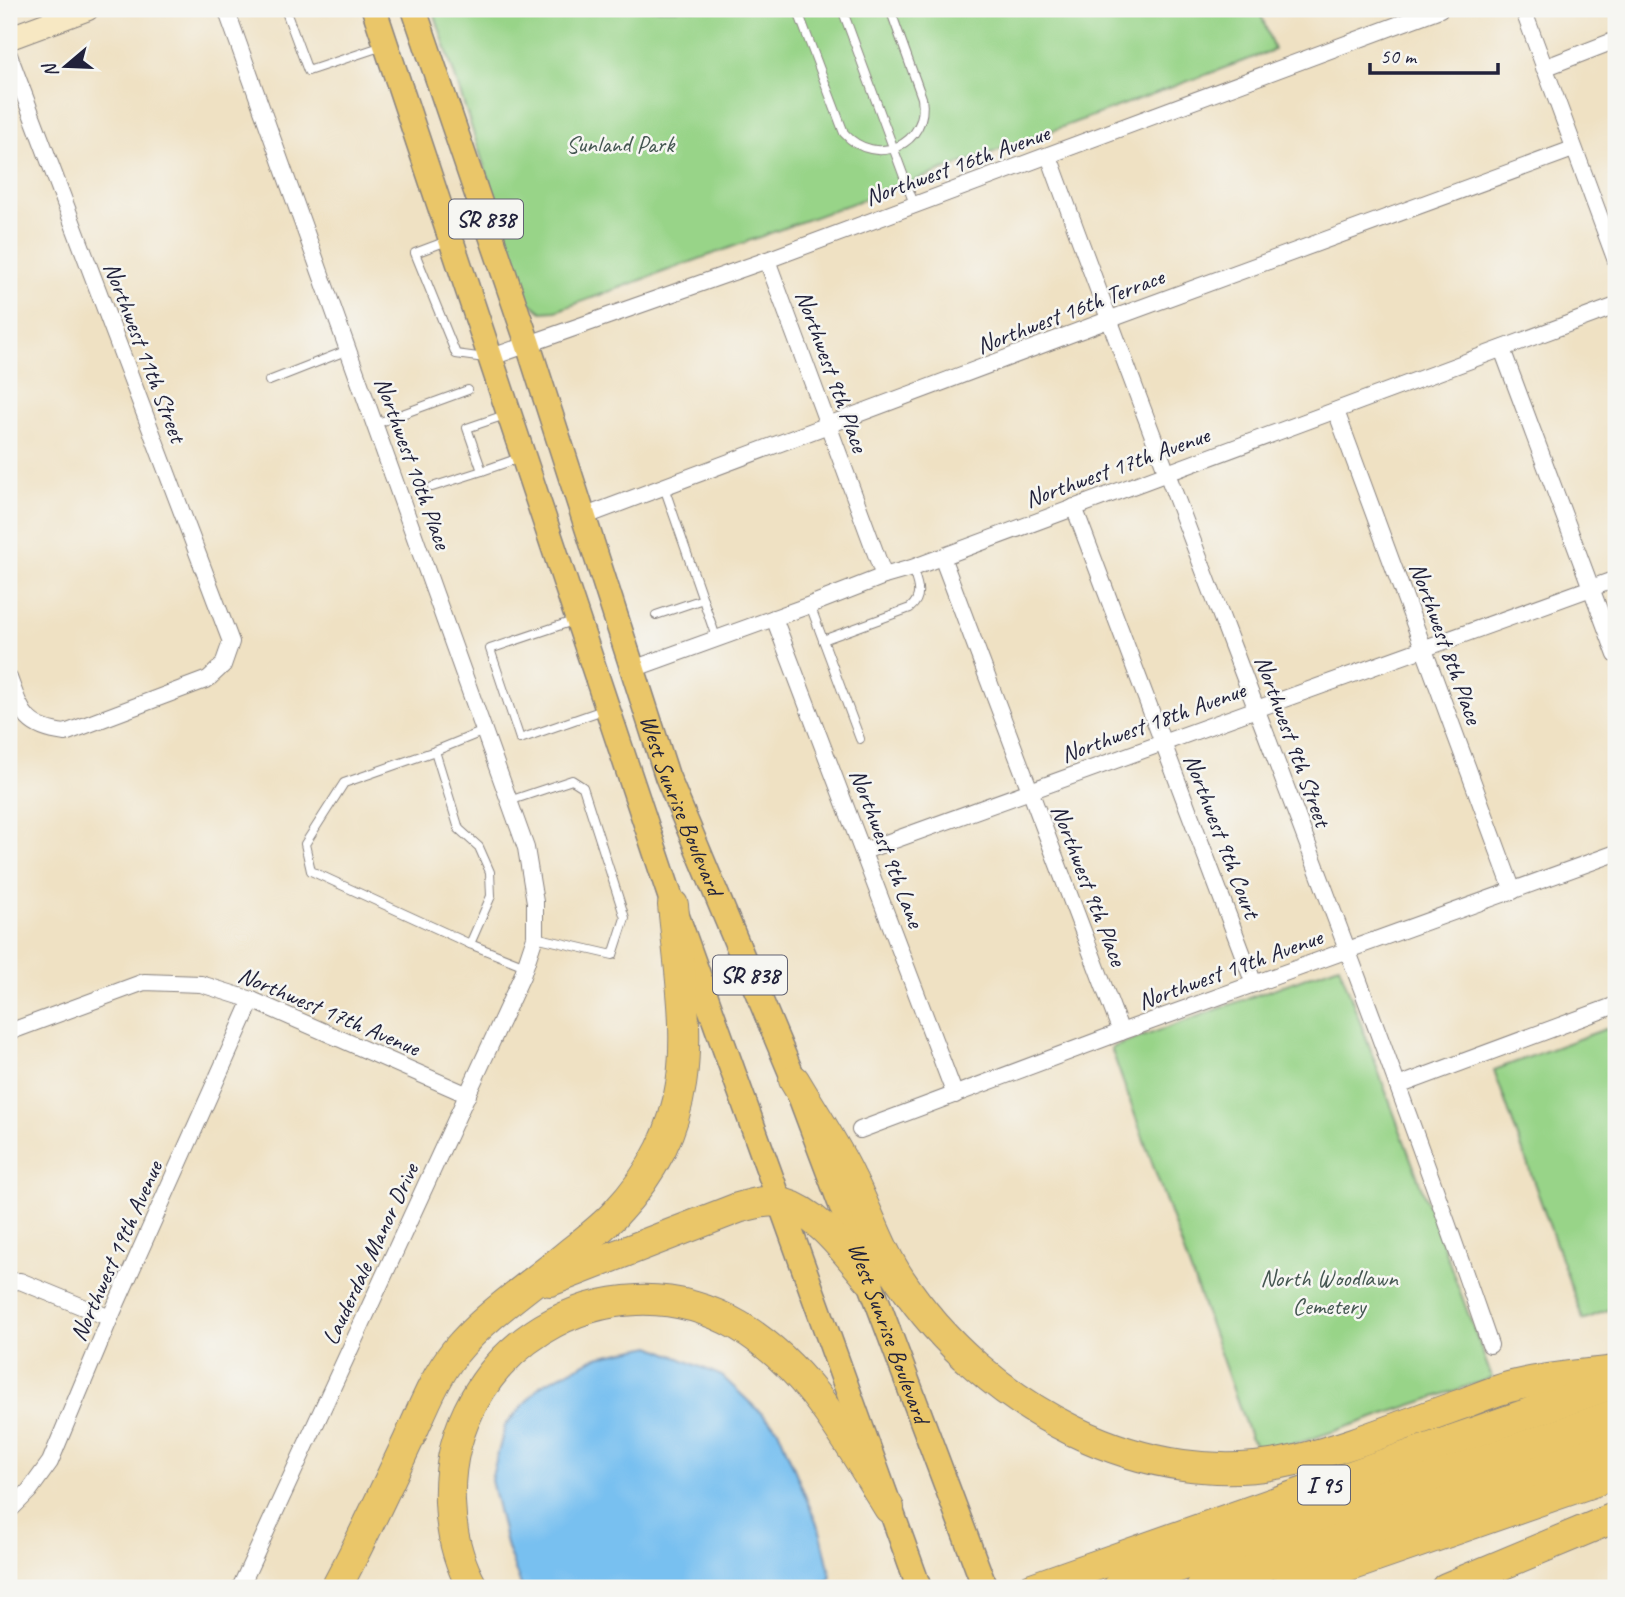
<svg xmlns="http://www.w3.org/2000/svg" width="1625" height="1597" font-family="Caveat,sans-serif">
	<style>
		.green { fill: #98d488; stroke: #5d7b62; stroke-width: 2 }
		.water { fill: #78c0f0; stroke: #4d7196; stroke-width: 2 }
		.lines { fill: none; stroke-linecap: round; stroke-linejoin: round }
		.lane-casing { stroke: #88827f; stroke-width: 10 }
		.street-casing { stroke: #88827f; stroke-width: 18 }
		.secondary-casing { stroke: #88827f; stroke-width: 25 }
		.primary-casing { stroke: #88827f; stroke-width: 27 }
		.highway-casing { stroke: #88827f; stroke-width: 32 }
		.lane { stroke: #fff; stroke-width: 8 }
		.street { stroke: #fff; stroke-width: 16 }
		.secondary { stroke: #f7e8c3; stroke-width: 23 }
		.primary { stroke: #eac669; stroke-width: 24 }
		.highway { stroke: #eac669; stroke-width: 30 }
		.labels { text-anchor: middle; stroke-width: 5; stroke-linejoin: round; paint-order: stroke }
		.shield { fill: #f6f6f2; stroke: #626272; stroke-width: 2 }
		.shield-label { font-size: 23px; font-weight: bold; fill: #22223b }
		.park-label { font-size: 24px; fill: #455752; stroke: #f6f6f2 }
		.street-label { font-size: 24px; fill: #22223b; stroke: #f6f6f2 }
	</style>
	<rect width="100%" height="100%" fill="#f6f6f2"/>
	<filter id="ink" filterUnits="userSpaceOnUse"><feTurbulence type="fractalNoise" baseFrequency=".0143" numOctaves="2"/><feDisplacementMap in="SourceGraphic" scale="14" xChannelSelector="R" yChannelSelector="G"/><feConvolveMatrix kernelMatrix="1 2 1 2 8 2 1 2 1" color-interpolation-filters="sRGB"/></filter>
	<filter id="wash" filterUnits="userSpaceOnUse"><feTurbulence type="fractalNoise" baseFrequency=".00686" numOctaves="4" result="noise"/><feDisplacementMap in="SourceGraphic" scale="28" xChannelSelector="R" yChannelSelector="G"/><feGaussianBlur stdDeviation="1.57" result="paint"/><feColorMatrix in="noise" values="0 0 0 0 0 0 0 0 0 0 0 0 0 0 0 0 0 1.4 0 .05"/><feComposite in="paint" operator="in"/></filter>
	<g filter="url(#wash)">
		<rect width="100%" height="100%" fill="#efe1c3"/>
		<g class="green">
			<path d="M433,9h826l15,41 -718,261 -14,1 -14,-11z"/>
			<path d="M1339,965l153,413 -190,64 -42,8 -10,-13 -139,-389z"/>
			<path d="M1616,1025v282l-33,13 -89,-250z"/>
		</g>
		<path class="water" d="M651,1346l71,30 56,53 43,105 10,43 -10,11h-299l-15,-40 -16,-68 14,-54 36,-41 56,-28z"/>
	</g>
	<g filter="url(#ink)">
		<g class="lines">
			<defs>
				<g id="lane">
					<path d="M285,9l23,62 75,-25"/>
					<path d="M797,9l47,124c32,36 86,11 78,-35l-32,-89"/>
					<path d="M842,9l72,195"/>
					<path d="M447,241l-32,12 41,101 29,4"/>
					<path d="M269,381l79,-31"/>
					<path d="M505,415l-38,13 15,43 40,-14"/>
					<path d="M375,424l93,-34"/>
					<path d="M432,487l50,-16"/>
					<path d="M664,487l53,153"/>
					<path d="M810,605l50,134"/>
					<path d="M656,615l47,-16"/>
					<path d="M573,621l-83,28 30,90 83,-29"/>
					<path d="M823,640l87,-32c14,-12 7,-25 2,-40"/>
					<path d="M484,731l-49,20 24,78 20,18 11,25 1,24 -21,48 55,22"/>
					<path d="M435,751l-91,32 -39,61 6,27 159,73"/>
					<path d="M509,801l63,-21 11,7 42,131 -12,37 -78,-18"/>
				</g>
				<g id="street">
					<path d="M226,9l300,839 9,54v35l-13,39 -282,612"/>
					<path d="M1523,9l93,252"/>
					<path d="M9,55l222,587 -8,23 -15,14 -143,54c-40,-5 -43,-20 -56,-55"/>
					<path d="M1544,68l72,-28"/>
					<path d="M1049,156c144,397 303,789 441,1189"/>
					<path d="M767,260l117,316"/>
					<path d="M1502,349l114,306"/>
					<path d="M489,358l278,-98 673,-251"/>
					<path d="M1336,411l177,480"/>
					<path d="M1074,507l180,477"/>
					<path d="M583,517l525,-197 465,-171"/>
					<path d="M942,557l179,475"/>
					<path d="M774,618l181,477"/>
					<path d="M633,669l177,-64 74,-29 28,-8 704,-262"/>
					<path d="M864,851l752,-272"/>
					<path d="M9,1032l135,-50 57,2 51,16 216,95"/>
					<path d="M1398,1086l218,-81"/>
					<path d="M860,1130l261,-98 495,-179"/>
					<path d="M9,1282l11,-1 90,37"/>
					<path d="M9,1511l20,-20 21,-29 60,-144 142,-318"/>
				</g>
				<path id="secondary" d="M9,38l78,-29"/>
				<g id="primary">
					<path d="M374,9l299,896 246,683"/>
					<path id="s1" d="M414,9l114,335 139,432 127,304 191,508"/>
				</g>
				<g id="highway">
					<path d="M794,1080c19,32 40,63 56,96 18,35 29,72 51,105 82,123 244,216 395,179 57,-14 111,-37 166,-56 18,-7 36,-15 55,-19 32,-8 66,-10 99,-14"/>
					<path d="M550,1281l188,-73c14,-4 30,-9 44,-5 37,10 63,49 87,76"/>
					<path d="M336,1588c26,-48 49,-98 72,-147 14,-30 26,-63 47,-89 31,-38 78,-68 116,-100 15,-12 31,-24 44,-38 92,-98 70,-188 58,-309"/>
					<path d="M473,1588c-15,-26 -22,-56 -23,-86 -6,-150 157,-253 289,-176 71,42 108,115 150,182"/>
					<path d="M1032,1588l577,-203"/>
					<path d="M1118,1588l498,-174"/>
					<path d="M1201,1588l415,-144"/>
					<path d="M1287,1588l329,-114"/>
					<path d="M1446,1588l170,-71"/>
				</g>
			</defs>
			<use href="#lane" class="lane-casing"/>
			<use href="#street" class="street-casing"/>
			<use href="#secondary" class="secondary-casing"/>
			<use href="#primary" class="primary-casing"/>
			<use href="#highway" class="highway-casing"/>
			<use href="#lane" class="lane"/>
			<use href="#street" class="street"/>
			<use href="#secondary" class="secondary"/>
			<use href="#primary" class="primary"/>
			<use href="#highway" class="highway"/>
		</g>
	</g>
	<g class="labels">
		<g class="shield">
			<rect x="449" y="199.5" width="74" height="39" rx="5"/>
			<rect x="713" y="955.5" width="74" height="39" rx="5"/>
			<rect x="1298" y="1465.5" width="52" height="39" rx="5"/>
		</g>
		<g class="shield-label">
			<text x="486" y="227">SR 838</text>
			<text x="750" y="983">SR 838</text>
			<text x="1324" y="1493">I 95</text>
		</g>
		<g class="park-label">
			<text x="620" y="152">Sunland Park</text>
			<text x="1329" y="1286">North Woodlawn<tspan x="1329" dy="28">Cemetery</tspan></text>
		</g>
		<g class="street-label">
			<text transform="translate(957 165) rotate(-20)" y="8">Northwest 16th Avenue</text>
			<text transform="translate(1070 311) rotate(-21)" y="8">Northwest 16th Terrace</text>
			<text transform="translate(145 352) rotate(69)" y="8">Northwest 11th Street</text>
			<text transform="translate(832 371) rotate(70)" y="8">Northwest 9th Place</text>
			<text transform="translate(413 463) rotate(70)" y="8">Northwest 10th Place</text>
			<text transform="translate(1117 467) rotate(-20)" y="8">Northwest 17th Avenue</text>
			<text transform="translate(1446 643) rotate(70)" y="8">Northwest 8th Place</text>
			<text transform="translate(1153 722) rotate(-20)" y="8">Northwest 18th Avenue</text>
			<text transform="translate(1293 741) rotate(70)" y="8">Northwest 9th Street</text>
			<text dy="8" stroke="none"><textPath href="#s1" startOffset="840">West Sunrise Boulevard</textPath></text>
			<text transform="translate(1222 836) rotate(69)" y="8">Northwest 9th Court</text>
			<text transform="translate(887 848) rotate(69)" y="8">Northwest 9th Lane</text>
			<text transform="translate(1089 885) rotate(69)" y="8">Northwest 9th Place</text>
			<text transform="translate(1230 969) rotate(-20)" y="8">Northwest 19th Avenue</text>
			<text transform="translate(329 1011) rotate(23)" y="8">Northwest 17th Avenue</text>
			<text transform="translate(116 1251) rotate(-66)" y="8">Northwest 19th Avenue</text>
			<text transform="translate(370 1254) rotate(-65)" y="8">Lauderdale Manor Drive</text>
			<text dy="8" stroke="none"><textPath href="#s1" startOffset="1407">West Sunrise Boulevard</textPath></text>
		</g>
	</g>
	<rect width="1625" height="1597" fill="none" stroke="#f6f6f2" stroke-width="35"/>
	<g transform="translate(66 66) rotate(251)" stroke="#f6f6f2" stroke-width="5" paint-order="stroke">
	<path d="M0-5L12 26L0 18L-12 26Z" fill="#22223b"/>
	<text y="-10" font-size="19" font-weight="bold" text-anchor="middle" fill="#22223b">N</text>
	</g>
	<path d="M1370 63v10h128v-10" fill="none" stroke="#22223b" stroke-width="3.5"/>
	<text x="1380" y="63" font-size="21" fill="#22223b" stroke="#f6f6f2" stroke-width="5" paint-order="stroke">50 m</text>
</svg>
